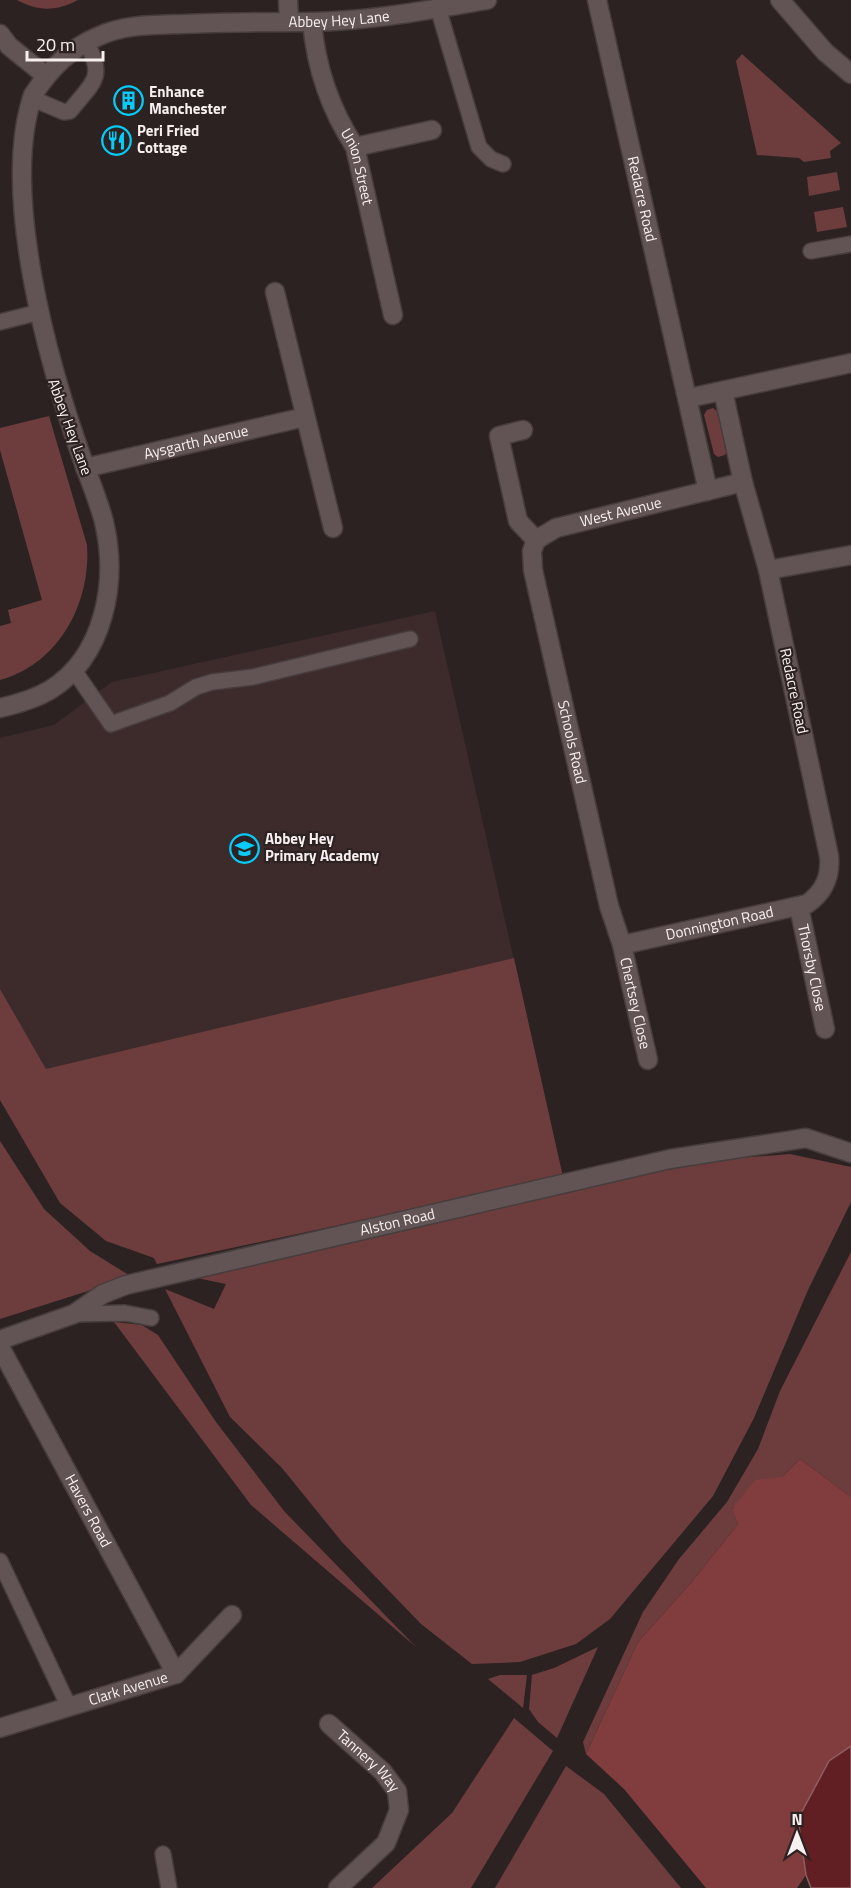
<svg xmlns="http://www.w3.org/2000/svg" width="851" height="1888" font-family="'Titillium Web',sans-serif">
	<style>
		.built { fill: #3d2b2b }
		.green { fill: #6d3d3d }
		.forest { fill: #813c3e }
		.water { fill: #611f23; stroke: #8e5e60; stroke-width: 1.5 }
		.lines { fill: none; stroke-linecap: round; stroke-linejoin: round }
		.service-casing { stroke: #473d3d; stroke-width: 18 }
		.pedestrian-casing { stroke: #473d3d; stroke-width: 21 }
		.minor-casing { stroke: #473d3d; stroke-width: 21 }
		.service { stroke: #625454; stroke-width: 15 }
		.pedestrian { stroke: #625454; stroke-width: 18 }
		.minor { stroke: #625454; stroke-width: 18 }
		.labels { text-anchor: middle; stroke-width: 4.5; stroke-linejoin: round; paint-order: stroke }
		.street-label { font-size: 15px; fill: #f8f0f0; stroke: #2d2222 }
		.poi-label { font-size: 15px; font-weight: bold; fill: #f8f0f0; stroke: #2d2222; text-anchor: start }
	</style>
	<rect width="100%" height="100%" fill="#2d2222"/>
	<path class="built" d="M435,611l128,566 -406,87 -157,-275v-251l54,-13 58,-43z"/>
	<g class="green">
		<path d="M17,0h61c-21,11 -39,12 -61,0z"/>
		<path d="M742,54l99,89 -11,8 1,7 -27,4 -5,-4 -42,-3 -21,-94z"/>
		<path d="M837,172l3,18 -31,6 -2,-19z"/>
		<path d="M843,207l4,20 -30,5 -3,-20z"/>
		<path d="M713,408l5,4 9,38 -2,5 -7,2 -4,-3 -10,-39 3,-5z"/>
		<path d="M49,416l38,129c4,58 -28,119 -87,135v-54l11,-3 -3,-13 34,-10 -42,-150v-22z"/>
		<path d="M514,958l49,219 -406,87 -3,-6 -48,-17 -46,-38 -60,-103v-111l46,80z"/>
		<path d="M0,1141l44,68 46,42 42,26 -132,42z"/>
		<path d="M790,1154l61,13v35l-43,88 -54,128 -41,78 -103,123 -34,25 -56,18 -48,2 -51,-40 -79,-82 -60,-74 -52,-51 -65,-128 49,20 12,-25 -34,-7 429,-98 104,-20z"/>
		<path d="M851,1252v245l-51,-38 -18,18 -50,31 6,16 -48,60 -52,58 -52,112 -3,-12 60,-130 36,-53 48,-57 31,-53 22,-58z"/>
		<path d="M114,1322l28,3 16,10 58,87 68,89 132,136 -165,-142z"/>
		<path d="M598,1647l-41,91 -19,-16 -9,-13 3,-34 22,-7z"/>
		<path d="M500,1675h27l-4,33 -35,-29z"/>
		<path d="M514,1718l39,33 -82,137h-99l80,-75z"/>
		<path d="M566,1766l38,28 77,94h-186z"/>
	</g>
	<path class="forest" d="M800,1459l51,38v249l-22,15 -31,58 8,56 -9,13h-91l-82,-99 -38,-35 52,-112 52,-58 48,-60 -6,-15 23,-29 27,-3z"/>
	<path class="water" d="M851,1746v142h-40l-5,-13 -8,-56 31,-58z"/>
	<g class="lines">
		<defs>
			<g id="service">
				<path d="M438,8l41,139 12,12 12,5"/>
				<path d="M31,98l33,14 6,-1c23,-29 36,-33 16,-69"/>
				<path d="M811,251l40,-7"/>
				<path d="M0,322l32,-8"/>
				<path d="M73,669l38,55 59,-21 26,-16 16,-5 41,-5 157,-38"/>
				<path d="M74,1314l51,-1 26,5"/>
				<path d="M0,1561l69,146"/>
				<path d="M163,1854l6,34"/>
			</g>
			<g id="pedestrian">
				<path id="s1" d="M799,907l26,122"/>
			</g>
			<g id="minor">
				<path d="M288,0l1,21"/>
				<path id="s2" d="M597,0l111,491"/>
				<path d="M780,0l45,52 26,22"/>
				<path id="s3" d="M312,22c4,45 18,87 43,125l38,168"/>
				<path d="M0,34l9,12 36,29"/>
				<path d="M355,147l77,-17"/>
				<path d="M275,292l58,236"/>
				<path d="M689,398l162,-35"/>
				<path d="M523,430l-24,6 19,85 18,19"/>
				<path id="s4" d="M85,468l220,-51"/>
				<path id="s5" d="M536,540l-4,11 1,19 76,336 13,39 26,115"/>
				<path id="s6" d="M536,540l20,-12 187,-46"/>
				<path d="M768,570l83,-15"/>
				<path id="s7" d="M0,708c17,-4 35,-9 50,-18 55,-34 68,-109 54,-168 -5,-20 -14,-41 -21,-61 -35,-98 -83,-269 -50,-366 16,-25 36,-46 64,-58 27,-13 57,-12 86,-13 43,-2 86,-2 129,-2 59,-1 117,-12 175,-22"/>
				<path id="s8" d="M622,945l185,-41c17,-12 24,-27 22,-48l-61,-286 -25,-88 -20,-91"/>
				<path id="s9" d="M0,1340l74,-26 29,-20 23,-9 544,-126 136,-21 45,15"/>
				<path id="s10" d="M0,1347l176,327"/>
				<path id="s11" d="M329,1724l54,48 14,19 2,19 -13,33 -48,45"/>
				<path id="s12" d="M0,1728l176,-54 56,-59"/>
			</g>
		</defs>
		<use href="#service" class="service-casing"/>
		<use href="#pedestrian" class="pedestrian-casing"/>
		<use href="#minor" class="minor-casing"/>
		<use href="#service" class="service"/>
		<use href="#pedestrian" class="pedestrian"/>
		<use href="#minor" class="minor"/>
	</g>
	<defs>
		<symbol id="building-ring" viewBox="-11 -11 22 22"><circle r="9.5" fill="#2d2222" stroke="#07cbf9" stroke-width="1.5"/><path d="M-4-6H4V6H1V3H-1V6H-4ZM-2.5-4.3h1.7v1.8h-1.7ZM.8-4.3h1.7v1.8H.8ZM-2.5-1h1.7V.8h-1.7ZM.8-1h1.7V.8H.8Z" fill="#07cbf9"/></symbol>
		<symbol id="restaurant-ring" viewBox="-11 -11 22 22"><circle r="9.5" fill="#2d2222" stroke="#07cbf9" stroke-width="1.5"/><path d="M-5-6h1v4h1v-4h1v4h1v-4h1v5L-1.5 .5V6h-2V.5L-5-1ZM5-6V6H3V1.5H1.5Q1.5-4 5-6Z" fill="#07cbf9"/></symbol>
		<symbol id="school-ring" viewBox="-11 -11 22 22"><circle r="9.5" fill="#2d2222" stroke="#07cbf9" stroke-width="1.5"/><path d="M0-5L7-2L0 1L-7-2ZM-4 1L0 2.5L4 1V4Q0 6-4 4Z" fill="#07cbf9"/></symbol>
	</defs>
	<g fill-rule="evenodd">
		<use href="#building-ring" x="112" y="84" width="33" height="33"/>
		<use href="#restaurant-ring" x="100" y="124" width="33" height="33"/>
		<use href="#school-ring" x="228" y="832" width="33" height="33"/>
	</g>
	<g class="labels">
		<g class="street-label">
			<text dy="5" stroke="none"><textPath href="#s7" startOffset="1012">Abbey Hey Lane</textPath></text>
			<text dy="5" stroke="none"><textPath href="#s3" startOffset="153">Union Street</textPath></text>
			<text dy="5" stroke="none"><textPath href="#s2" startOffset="204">Redacre Road</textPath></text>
			<text transform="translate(70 427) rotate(70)" y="5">Abbey Hey Lane</text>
			<text dy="5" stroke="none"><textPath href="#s4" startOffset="114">Aysgarth Avenue</textPath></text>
			<text dy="5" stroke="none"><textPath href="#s6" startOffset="90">West Avenue</textPath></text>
			<text transform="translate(794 691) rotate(78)" y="5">Redacre Road</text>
			<text dy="5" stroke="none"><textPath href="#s5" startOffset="207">Schools Road</textPath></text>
			<text dy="5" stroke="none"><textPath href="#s8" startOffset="100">Donnington Road</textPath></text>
			<text dy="5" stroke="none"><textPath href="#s1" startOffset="62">Thorsby Close</textPath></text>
			<text dy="5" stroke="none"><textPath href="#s5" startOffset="476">Chertsey Close</textPath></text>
			<text dy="5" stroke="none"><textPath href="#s9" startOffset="417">Alston Road</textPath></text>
			<text dy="5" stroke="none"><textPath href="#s10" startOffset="186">Havers Road</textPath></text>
			<text dy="5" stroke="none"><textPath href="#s12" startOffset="134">Clark Avenue</textPath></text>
			<text dy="5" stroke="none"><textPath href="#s11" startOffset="54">Tannery Way</textPath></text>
		</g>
		<g class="poi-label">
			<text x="149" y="97">Enhance<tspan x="149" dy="17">Manchester</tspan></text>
			<text x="137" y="136">Peri Fried<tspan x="137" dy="17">Cottage</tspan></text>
			<text x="265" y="844">Abbey Hey<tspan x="265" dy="17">Primary Academy</tspan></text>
		</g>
	</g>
	<g transform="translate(797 1834)" stroke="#2d2222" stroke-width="4.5" paint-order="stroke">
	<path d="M0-4.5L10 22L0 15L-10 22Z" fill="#f8f0f0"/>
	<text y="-9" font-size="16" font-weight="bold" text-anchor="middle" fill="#f8f0f0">N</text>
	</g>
	<path d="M27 51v9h76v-9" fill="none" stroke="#f8f0f0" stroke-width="3"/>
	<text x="36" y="51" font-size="18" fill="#f8f0f0" stroke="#2d2222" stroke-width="4.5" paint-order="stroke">20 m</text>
</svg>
